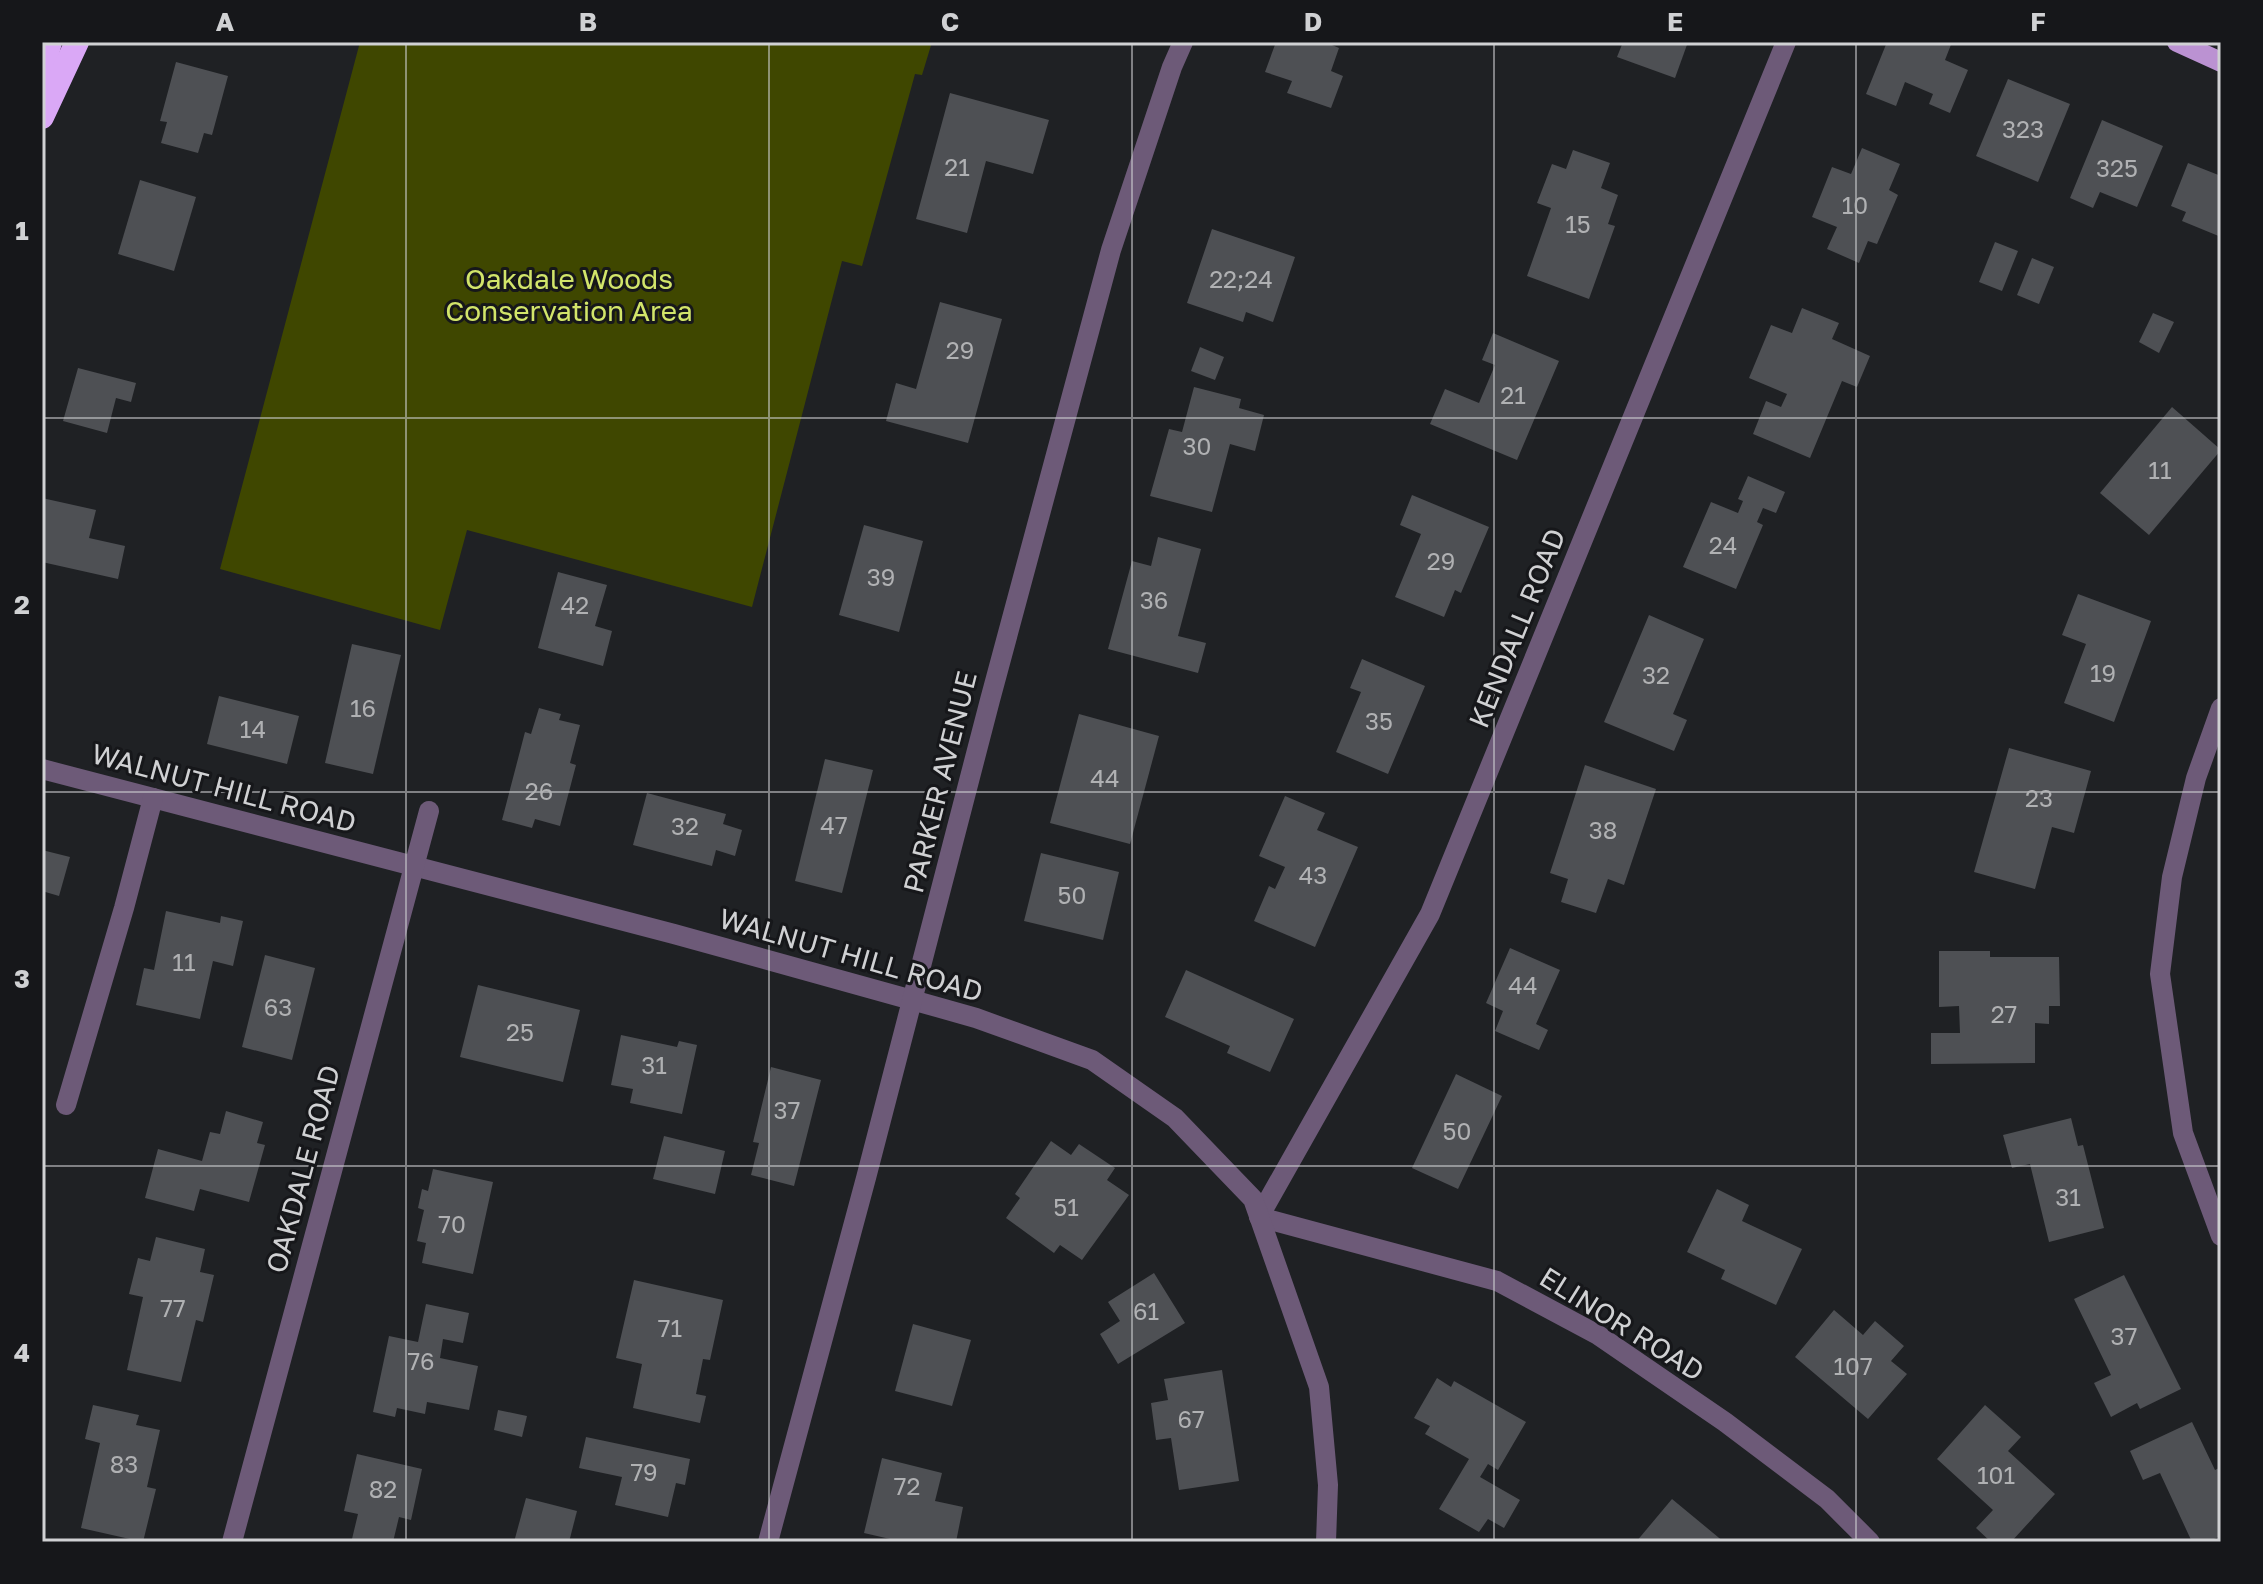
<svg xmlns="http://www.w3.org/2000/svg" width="2263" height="1584" font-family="'Golos Text',sans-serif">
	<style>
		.green { fill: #3f4700 }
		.building { fill: #4e5054 }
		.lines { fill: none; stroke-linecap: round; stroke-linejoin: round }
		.minor { stroke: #6d5a78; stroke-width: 20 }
		.major { stroke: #bb92d2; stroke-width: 20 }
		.highway { stroke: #daa8f6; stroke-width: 24 }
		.grid { fill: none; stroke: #d0d1d3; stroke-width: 2; stroke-opacity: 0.55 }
		.labels { text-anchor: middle; stroke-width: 6; stroke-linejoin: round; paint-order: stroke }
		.number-label { font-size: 24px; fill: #b0b1b3 }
		.park-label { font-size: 28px; fill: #d2e56a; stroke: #16171a }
		.street-label { font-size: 28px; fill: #d0d1d3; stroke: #16171a }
		.neatline { fill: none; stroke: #d0d1d3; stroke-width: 3 }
		.grid-label { font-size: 26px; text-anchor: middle; font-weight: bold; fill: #d0d1d3 }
	</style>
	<rect width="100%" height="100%" fill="#1f2124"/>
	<path class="green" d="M360,42h572l-10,33 -7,-1 -53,192 -20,-5 -90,346 -285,-77 -27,100 -220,-61z"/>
	<g class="building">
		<path d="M1276,42h49l14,6 -8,23 12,5 -12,32 -44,-15 5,-12 -27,-9z"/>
		<path d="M1623,42h65l-13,36 -58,-21z"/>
		<path d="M1887,42h65l-7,18 23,10 -18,43 -21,-9 4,-10 -28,-12 -9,24 -30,-12z"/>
		<path d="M176,62l52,14 -16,59 -8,-2 -6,20 -37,-10 6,-21 -7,-1z"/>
		<path d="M2008,79l62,25 -32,78 -62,-26z"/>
		<path d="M950,93l99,27 -16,54 -47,-13 -19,72 -51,-14z"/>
		<path d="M2102,120l61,26 -26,61 -37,-15 -7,16 -23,-10z"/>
		<path d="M1862,148l38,16 -11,26 9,5 -21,49 -9,-3 -9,22 -32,-14 10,-22 -25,-10 20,-50 19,7z"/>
		<path d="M1573,150l37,13 -9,25 17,7 -10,29 7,2 -26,73 -62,-23 24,-68 -14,-5 15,-39 14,5z"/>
		<path d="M2188,163l33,13v61l-39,-16 4,-9 -15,-6z"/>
		<path d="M140,180l56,17 -22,74 -56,-17z"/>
		<path d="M1212,229l83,28 -22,65 -27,-10 -3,10 -56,-19z"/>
		<path d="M1995,242l23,9 -16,40 -23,-9z"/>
		<path d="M2032,258l22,9 -15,37 -22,-9z"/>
		<path d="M940,302l62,17 -34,124 -82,-22 10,-38 20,6z"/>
		<path d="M1802,308l37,15 -7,16 38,17 -13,31 -15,-6 -32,77 -57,-24 13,-33 15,6 6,-13 -38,-16 22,-53 21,8z"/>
		<path d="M2153,313l21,9 -15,31 -20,-11z"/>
		<path d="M1493,333l66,28 -42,99 -87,-36 15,-35 34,14 16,-38 -13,-5z"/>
		<path d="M1200,347l24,10 -9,23 -24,-9z"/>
		<path d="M78,368l58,15 -5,19 -15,-4 -9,35 -44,-12z"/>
		<path d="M1194,387l47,12 -2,9 25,7 -9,36 -25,-7 -18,68 -62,-16 19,-67 13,3z"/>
		<path d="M2172,407l49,43 -72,85 -49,-42z"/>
		<path d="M1748,476l37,16 -9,21 -13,-5 -6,14 6,3 -27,64 -53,-22 28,-65 27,11 5,-12 -5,-2z"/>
		<path d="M1412,495l77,32 -28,66 -6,-3 -11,27 -49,-20 26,-63 -21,-9z"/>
		<path d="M42,498l54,12 -7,28 36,8 -7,33 -76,-17z"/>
		<path d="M864,525l59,16 -24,91 -60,-17z"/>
		<path d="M1158,537l43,12 -23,87 28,7 -8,30 -90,-24 24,-88 19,5z"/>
		<path d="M558,572l49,13 -12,41 17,5 -9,35 -65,-18z"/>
		<path d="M2078,594l73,27 -37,101 -50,-19 22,-59 -24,-9z"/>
		<path d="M1649,615l55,24 -31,75 14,6 -13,31 -70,-29z"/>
		<path d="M352,644l49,11 -28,119 -48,-11z"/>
		<path d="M1362,659l63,27 -37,88 -52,-22 25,-60 -11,-4z"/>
		<path d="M219,696l80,20 -12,48 -80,-20z"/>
		<path d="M539,708l22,6 -2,6 21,5 -10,38 6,2 -16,61 -25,-7 -3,9 -30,-8 23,-88 6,2z"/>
		<path d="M1079,714l80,22 -29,108 -80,-21z"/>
		<path d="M2009,748l82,23 -17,62 -22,-6 -17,62 -61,-17z"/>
		<path d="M825,759l48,11 -31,123 -47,-12z"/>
		<path d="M1585,765l71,24 -32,96 -16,-6 -12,34 -35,-11 7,-23 -18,-6z"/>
		<path d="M647,793l79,21 -3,10 19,6 -7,26 -19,-6 -4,16 -79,-21z"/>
		<path d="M1285,796l40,17 -8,17 41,17 -43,100 -61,-26 15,-35 6,3 10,-22 -26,-11z"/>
		<path d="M42,850l28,7 -11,39 -17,-5z"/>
		<path d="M1041,853l78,19 -16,68 -79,-19z"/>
		<path d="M166,911l54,12 1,-7 22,5 -10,45 -20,-5 -13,58 -64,-14 8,-37 10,2z"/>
		<path d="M1510,948l50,22 -24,54 12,6 -9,20 -44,-19 8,-20 -17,-8z"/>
		<path d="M1939,951h51v6h69l1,49h-11v18l-14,-1v40l-104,1v-31h29l-1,-27 -20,1z"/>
		<path d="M265,955l50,13 -23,92 -50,-13z"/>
		<path d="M1186,970l108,49 -24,53 -43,-19 3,-7 -65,-29z"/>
		<path d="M478,985l102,25 -17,72 -103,-25z"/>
		<path d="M621,1035l56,12 2,-6 18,4 -15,69 -52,-11 3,-14 -22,-4z"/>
		<path d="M771,1067l50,13 -27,106 -43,-11 8,-32 -6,-1z"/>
		<path d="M1456,1074l46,22 -44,93 -46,-21z"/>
		<path d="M226,1111l37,11 -6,21 8,2 -16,57 -49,-13 -6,22 -49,-13 13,-49 44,12 8,-29 10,2z"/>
		<path d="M2071,1118l7,28 5,-1 21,83 -55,14 -19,-78 -18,4 -9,-33z"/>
		<path d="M664,1136l61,15 -10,43 -62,-15z"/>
		<path d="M1051,1141l20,14 8,-11 36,24 -8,12 22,15 -47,65 -22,-15 -6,8 -48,-35 14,-20 -5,-4z"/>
		<path d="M433,1169l60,13 -20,92 -51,-11 4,-20 -9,-2 7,-31 -6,-2 4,-19 6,2z"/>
		<path d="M1717,1189l32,16 -7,16 60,28 -26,56 -55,-26 4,-9 -38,-18z"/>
		<path d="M156,1237l49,12 -5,23 14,3 -11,47 -7,-2 -15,62 -54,-12 16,-73 -14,-3 9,-36 12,3z"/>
		<path d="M1154,1273l31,50 -67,41 -18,-30 20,-13 -12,-19z"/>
		<path d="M2124,1275l57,114 -41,20 -3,-6 -26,14 -17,-34 17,-8 -37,-76z"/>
		<path d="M634,1280l89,20 -13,60 -7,-1 -7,35 10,2 -6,27 -67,-15 9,-44 -26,-6z"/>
		<path d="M426,1304l43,9 -6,30 -20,-4 -3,19 38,8 -9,44 -42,-8 -2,12 -28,-6 -2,9 -22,-5 16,-76 29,6z"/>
		<path d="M1834,1310l29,25 12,-14 29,25 -13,15 16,13 -39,45 -73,-62z"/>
		<path d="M913,1324l58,16 -19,66 -57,-15z"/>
		<path d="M1222,1370l17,111 -60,9 -8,-52 -15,2 -5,-37 17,-3 -4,-21z"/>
		<path d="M1437,1378l14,9 3,-6 72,41 -28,48 -10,-6 -8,13 40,23 -16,28 -16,-9 -9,13 -40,-23 30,-50 -44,-25 5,-8 -16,-8z"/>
		<path d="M93,1405l46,10 -3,10 24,5 -13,57 9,2 -13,53 -62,-14 19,-85 -15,-4z"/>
		<path d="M1985,1405l36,32 -13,14 47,43 -44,48h-20l-15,-14 17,-18 -56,-51z"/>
		<path d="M498,1410l29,6 -5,21 -28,-7z"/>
		<path d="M2192,1422l23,48 6,-3v69l-14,6h-15l-32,-69 -17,7 -13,-29z"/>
		<path d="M586,1437l104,22 -5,26 -9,-2 -8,34 -53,-12 7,-28 -43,-9z"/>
		<path d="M357,1454l65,15 -11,51 -12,-3 -6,25h-26l-15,-3 6,-25 -14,-3z"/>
		<path d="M882,1458l60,15 -7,28 28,6 -7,35h-53l-39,-9z"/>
		<path d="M526,1498l51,13 -8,31h-55z"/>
		<path d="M1672,1499l52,43h-88z"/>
	</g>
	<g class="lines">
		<g class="minor">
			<path d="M1786,42l-356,872 -171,303 238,64 101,54 127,87 102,77 43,43"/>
			<path d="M2221,708l-25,70 -24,99 -12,97 23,159 38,103"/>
			<path d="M42,769l632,165 238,66 64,18 116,42 83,58 78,81 66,188 9,98 -2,57"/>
			<path d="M66,1105l58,-197 29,-110"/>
			<path d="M232,1542l197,-731"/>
			<path d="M768,1542l98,-364 124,-478 121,-450 61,-183 11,-25"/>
		</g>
		<path class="major" d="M2177,42l44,20"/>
		<g class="highway">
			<path d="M42,72l8,-30"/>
			<path d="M42,117l35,-75"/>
		</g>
	</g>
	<path class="grid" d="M406,42v1500M769,42v1500M1132,42v1500M1494,42v1500M1856,42v1500M42,418h2179M42,792h2179M42,1166h2179"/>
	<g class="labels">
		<g class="number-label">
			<text x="2023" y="138">323</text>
			<text x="957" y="176">21</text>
			<text x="2117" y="177">325</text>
			<text x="1855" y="214">10</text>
			<text x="1578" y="233">15</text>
			<text x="1241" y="288">22;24</text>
			<text x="960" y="359">29</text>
			<text x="1513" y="404">21</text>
			<text x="1197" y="455">30</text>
			<text x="2160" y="479">11</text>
			<text x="1723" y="554">24</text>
			<text x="1441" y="570">29</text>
			<text x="881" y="586">39</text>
			<text x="1154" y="609">36</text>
			<text x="575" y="614">42</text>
			<text x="2103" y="682">19</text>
			<text x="1656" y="684">32</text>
			<text x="363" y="717">16</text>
			<text x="1379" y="730">35</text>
			<text x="253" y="738">14</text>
			<text x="1105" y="787">44</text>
			<text x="539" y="800">26</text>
			<text x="2039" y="807">23</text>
			<text x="834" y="834">47</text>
			<text x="685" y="835">32</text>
			<text x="1603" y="839">38</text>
			<text x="1313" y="884">43</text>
			<text x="1072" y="904">50</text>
			<text x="184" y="971">11</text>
			<text x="1523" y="994">44</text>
			<text x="278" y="1016">63</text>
			<text x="2004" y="1023">27</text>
			<text x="520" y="1041">25</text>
			<text x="654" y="1074">31</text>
			<text x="787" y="1119">37</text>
			<text x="1457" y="1140">50</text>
			<text x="2068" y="1206">31</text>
			<text x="1066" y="1216">51</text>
			<text x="452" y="1233">70</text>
			<text x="173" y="1317">77</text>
			<text x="1146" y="1320">61</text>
			<text x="670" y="1337">71</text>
			<text x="2124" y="1345">37</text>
			<text x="421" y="1370">76</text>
			<text x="1853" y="1375">107</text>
			<text x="1191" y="1428">67</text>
			<text x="124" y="1473">83</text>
			<text x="644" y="1481">79</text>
			<text x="1996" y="1484">101</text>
			<text x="907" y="1495">72</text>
			<text x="383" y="1498">82</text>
		</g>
		<g class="park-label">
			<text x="569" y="289">Oakdale Woods<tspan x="569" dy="32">Conservation Area</tspan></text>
		</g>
		<g class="street-label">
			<text transform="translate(1517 628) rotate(-68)" y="10">KENDALL ROAD</text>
			<text transform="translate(940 782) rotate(-76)" y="10">PARKER AVENUE</text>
			<text transform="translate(224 788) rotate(15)" y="10">WALNUT HILL ROAD</text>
			<text transform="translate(851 955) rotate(16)" y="10">WALNUT HILL ROAD</text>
			<text transform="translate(303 1169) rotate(-75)" y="10">OAKDALE ROAD</text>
			<text transform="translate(1622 1324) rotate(32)" y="10">ELINOR ROAD</text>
		</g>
	</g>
	<rect width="2263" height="1584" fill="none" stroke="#16171a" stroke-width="88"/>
	<rect x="44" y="44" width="2175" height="1496" class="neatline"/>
	<g class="grid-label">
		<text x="225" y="31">A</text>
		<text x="588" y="31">B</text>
		<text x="950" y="31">C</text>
		<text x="1313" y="31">D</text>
		<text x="1675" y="31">E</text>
		<text x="2038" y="31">F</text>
		<text x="22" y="240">1</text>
		<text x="22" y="614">2</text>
		<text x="22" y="988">3</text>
		<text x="22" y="1362">4</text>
	</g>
</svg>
